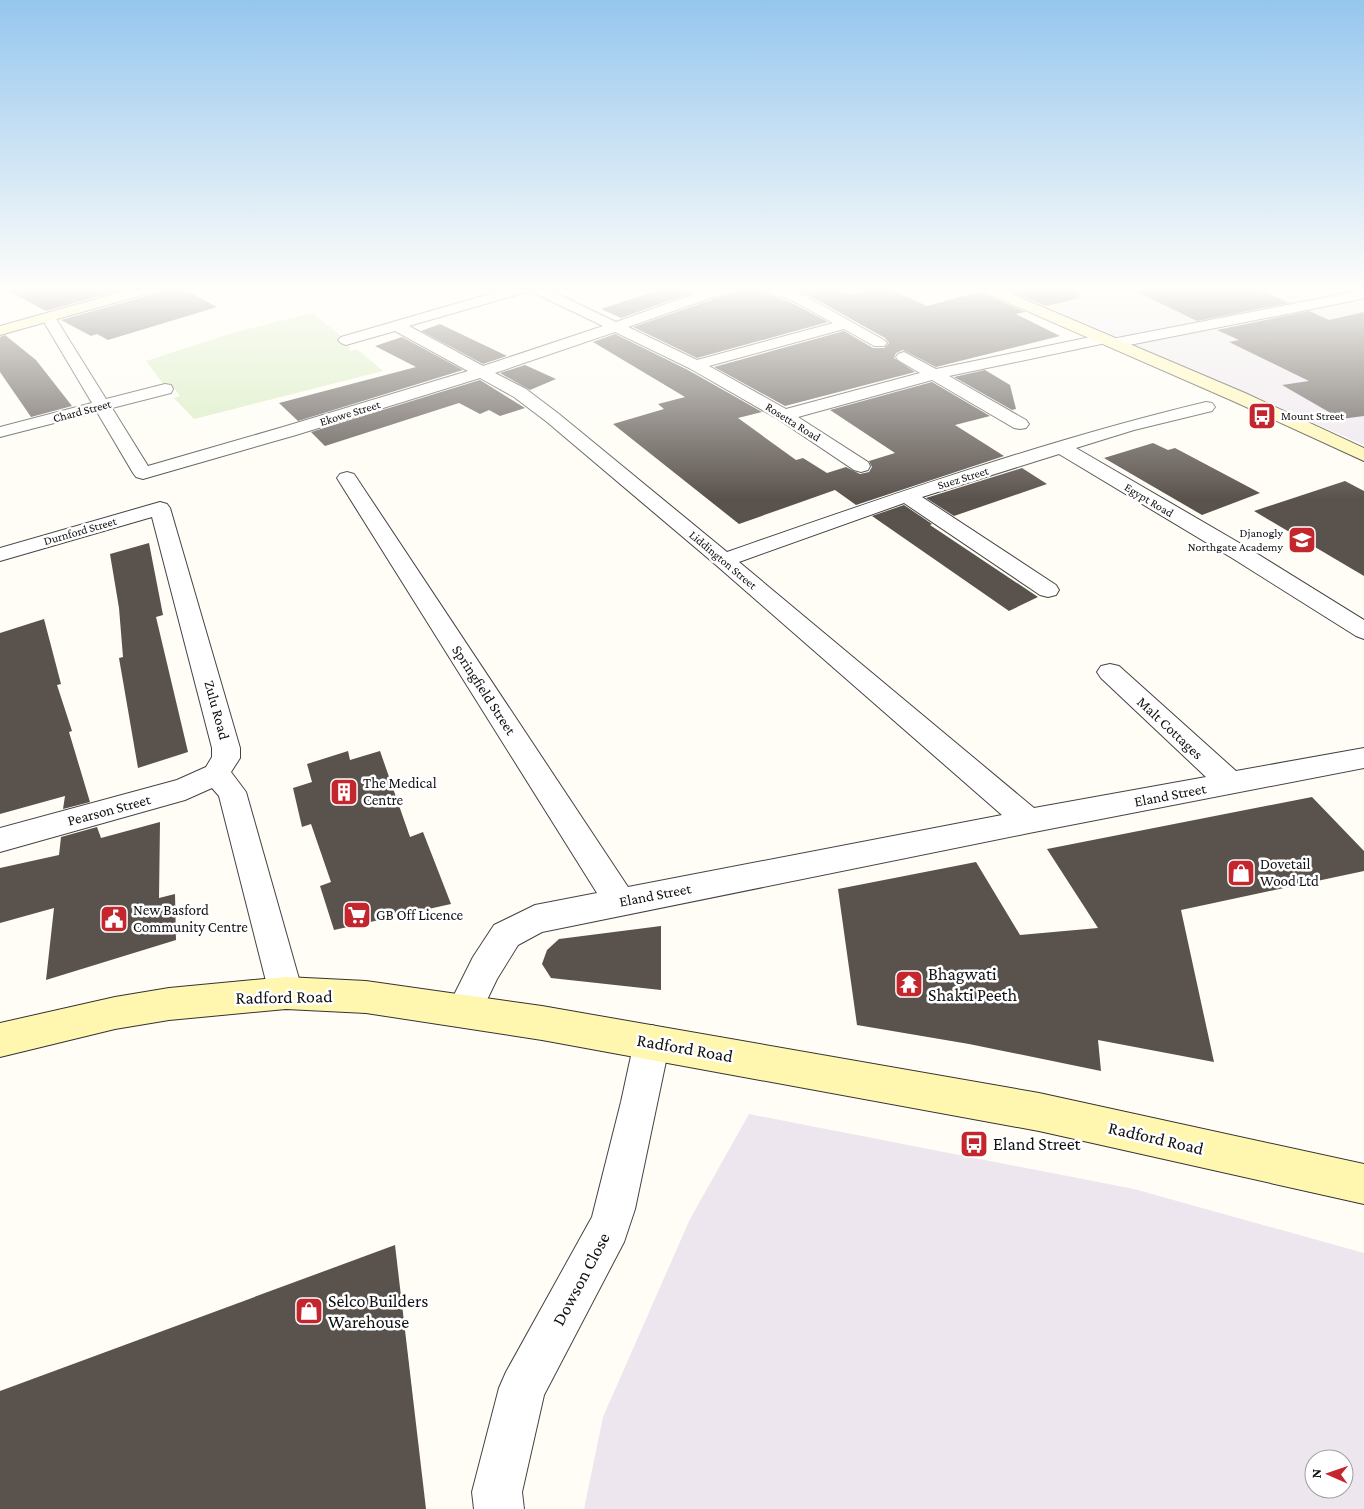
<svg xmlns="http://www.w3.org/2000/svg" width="1364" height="1509" font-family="'Crimson Pro',serif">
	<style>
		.industrial { fill: #eee6ef; fill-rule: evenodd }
		.green { fill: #d5ebbd }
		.building { fill: #5a524d }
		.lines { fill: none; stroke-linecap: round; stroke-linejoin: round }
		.street-casing { stroke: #444; stroke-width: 2 }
		.secondary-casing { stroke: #333; stroke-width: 2 }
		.street { fill: #fff; fill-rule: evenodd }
		.secondary { fill: #fff6b0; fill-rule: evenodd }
		.labels { text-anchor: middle; stroke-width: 5; stroke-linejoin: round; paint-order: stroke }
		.far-street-label { font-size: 12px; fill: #111; stroke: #fff }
		.far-poi-label { font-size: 12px; fill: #111; stroke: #fff; text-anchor: start }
		.street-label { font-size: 15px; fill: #111; stroke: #fff }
		.poi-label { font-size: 15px; fill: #111; stroke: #fff; text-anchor: start }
		.near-poi-label { font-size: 18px; fill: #111; stroke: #fff; text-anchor: start }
		.near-street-label { font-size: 18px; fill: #111; stroke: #fff }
	</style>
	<rect width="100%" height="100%" fill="#fffdf5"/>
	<g class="industrial">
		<path d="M1002,288h362v157l-262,-115z"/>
		<path d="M749,1114l385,75 230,64v256h-780l19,-92 87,-198zM1314,1459h30v30h-30z"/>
	</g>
	<path class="green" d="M312,313l34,27 5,11 6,-2 26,22 -189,48 -20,-21 6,-2 -10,-13 -6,2 -18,-24 90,-29z"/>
	<g class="building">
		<path d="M3,288h125l-82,23z"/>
		<path d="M161,288h20l36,19 -109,33 -11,-6 -6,2 -30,-16 97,-27z"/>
		<path d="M665,288h40l-84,30 -20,-9z"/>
		<path d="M734,288h30l3,5 29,12 32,17 -131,36 -64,-31 98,-34z"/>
		<path d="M790,288h42l19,7 26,-7h10l40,18 52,-14 46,20 -9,2 44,22 -124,31 -33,-17 -7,3 -2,5 21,14 -130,34 -71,-39 130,-36 29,17h11l5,-5 -4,-5 -77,-43z"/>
		<path d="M1003,288h75l1,10 -33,8z"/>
		<path d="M1129,288h126l34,15 -92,18z"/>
		<path d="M1309,311l20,9 35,-8v104l-23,3 -59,-34 27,-4 -80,-39 10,-2 -22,-10z"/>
		<path d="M440,324l67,32 -24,8 -62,-33z"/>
		<path d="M615,334l73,36 74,42 -24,6 58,42 7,-2 24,15 19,-6 14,7 9,-2 3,-5 -3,-6 26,-8 -65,-43 102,-28 58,34 -35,9 49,31 -148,49 -21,-15 -96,34 -126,-100 51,-15 -6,-5 27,-7 -92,-55z"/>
		<path d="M5,335l31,25 36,46 -41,11 -31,-45v-35z"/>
		<path d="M402,337l61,33 -165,51 -19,-18 137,-36 -41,-21z"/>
		<path d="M525,365l31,14 -26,11 -30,-17z"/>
		<path d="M985,370l25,15 6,24 -4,1 -58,-33z"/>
		<path d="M480,380l45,28 -25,8 -11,-6 -9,4 -21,-11 -134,43 -14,-14z"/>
		<path d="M1153,443l15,7 7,-2 85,45 -58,22 -98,-57z"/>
		<path d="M1022,468l25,16 -93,32 -28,-18z"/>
		<path d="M1345,481l19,10v85l-110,-65z"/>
		<path d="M904,505l28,19 -2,1 108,72 -29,14 -137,-95z"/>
		<path d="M149,543l14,72 -7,2 32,135 -50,16 -19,-110 4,-1 -4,-49 -9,-54z"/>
		<path d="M44,619l17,65 -4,1 15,46 -3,1 21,70 -27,7 2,-13 -65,18v-181z"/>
		<path d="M348,751l2,9 30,-9 30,86 13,-5 28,72 -117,26 -14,-44 11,-4 -20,-58 -9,3 -9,-39 19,-6 -5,-18z"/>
		<path d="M1312,797l52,54v20l-183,39 33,152 -116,-22 3,31 -132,-27 -112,-19 -19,-136 138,-27 44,73 78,-7 -51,-79z"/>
		<path d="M160,822l-1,76 16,-4 1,46 -130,40 8,-72 -54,15v-55l59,-13 2,-18 36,-10 4,11z"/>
		<path d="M661,926v64l-110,-12 -9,-14 5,-14 12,-11z"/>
		<path d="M395,1245l31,264h-426v-118z"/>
	</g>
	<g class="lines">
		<defs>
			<g id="street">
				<path d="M510,288h35l71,34 95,-34h21l-2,3 -102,36 69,33 136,-37 -36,-20 -29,-12 -2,-3h19l22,9 77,43 3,3 -3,3h-10l-30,-17 -135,37 77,43 134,-36 -22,-13 -2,-3 2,-3 6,-2 32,17 169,-35 5,2 2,3 237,-46 15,-4v9l-12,3 -238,47 -5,-2 -3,-3 -157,33 77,44 3,4 -3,4 -6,1 -6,-1 -82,-48 -134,37 70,45 2,4 -2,4 -7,2 -7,-2 -76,-51 -89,-51 -74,-36 -120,41 31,16 33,25 168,138c158,-55 316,-111 479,-150l6,1 3,4 -3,4 -78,19 -58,18 172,100 116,72v19l-8,-3 -124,-78 -173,-104 -137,43 134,88 3,5 -3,5 -8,2 -8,-2 -136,-92 -165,59 295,246 172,-31 -105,-99 -4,-6 4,-6 9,-2 9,2 117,105 128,-23v20l-335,65 -487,99 -24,13 -21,34 -21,44 -12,4 -12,-4 -6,-12 27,-54 21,-32 41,-20 62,-12 -260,-415 3,-4 7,-2 7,2 274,413 374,-72 -286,-250 -169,-143 -33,-25 -34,-19 -184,57 -153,44 -7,-2 -3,-4 -36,-61 -97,25v-10l92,-24 -51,-86 2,-3h10l53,85 59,-15 6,1 2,4 -2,4 -59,15 36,58 135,-39 185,-56 -73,-40 -49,14 -5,-2 -3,-3 3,-3zM530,291l73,35 -120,40 -74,-40z"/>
				<path d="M160,502l7,2 3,4 70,240v10l-9,14 15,20 57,201 -5,11 -12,5 -12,-5 -5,-11 -50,-197 -7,-8 -27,12 -185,52v-24l177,-48 29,-13 6,-10v-9l-60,-231 -152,44v-13z"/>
				<path d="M652,1025l13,5 5,12 -35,167 -11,33 -80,153 -22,97 2,17h-50l-2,-17 27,-104 7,-16 86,-155 29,-115 13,-60 5,-12z"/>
			</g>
			<g id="secondary">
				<path d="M136,288h23l-2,3 -157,44v-9z"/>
				<path d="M979,288h19l247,105 119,55v13l-131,-60 -252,-110z"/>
				<path d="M286,977l80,4 176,25 497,87 325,71v40l-325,-73 -497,-91 -176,-27 -80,-4 -117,11 -54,9 -115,28v-34l115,-26 54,-9z"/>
			</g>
		</defs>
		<use href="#street" class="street-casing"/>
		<use href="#secondary" class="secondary-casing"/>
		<use href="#street" class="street"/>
		<use href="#secondary" class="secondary"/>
	</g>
	<linearGradient id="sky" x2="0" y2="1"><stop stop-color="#95c6ee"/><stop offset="0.58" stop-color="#fffefa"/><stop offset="1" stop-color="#fffefa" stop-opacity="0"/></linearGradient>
	<rect width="1364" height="499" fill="url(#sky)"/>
	<defs>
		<symbol id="bus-square" viewBox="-11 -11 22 22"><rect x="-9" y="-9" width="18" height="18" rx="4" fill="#c4262e" stroke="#fff"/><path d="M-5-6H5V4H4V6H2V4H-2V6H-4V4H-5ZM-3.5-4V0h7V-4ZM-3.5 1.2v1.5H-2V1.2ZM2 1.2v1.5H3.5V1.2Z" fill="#fff"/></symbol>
		<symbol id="school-square" viewBox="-11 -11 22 22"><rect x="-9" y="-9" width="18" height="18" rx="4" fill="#c4262e" stroke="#fff"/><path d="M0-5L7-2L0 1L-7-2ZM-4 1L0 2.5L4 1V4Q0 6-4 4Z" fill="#fff"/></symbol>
		<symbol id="building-square" viewBox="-11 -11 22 22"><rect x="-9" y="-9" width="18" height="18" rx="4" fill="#c4262e" stroke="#fff"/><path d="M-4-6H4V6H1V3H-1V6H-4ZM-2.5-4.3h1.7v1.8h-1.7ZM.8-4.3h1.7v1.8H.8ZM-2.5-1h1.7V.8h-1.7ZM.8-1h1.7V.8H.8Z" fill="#fff"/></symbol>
		<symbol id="shop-square" viewBox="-11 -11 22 22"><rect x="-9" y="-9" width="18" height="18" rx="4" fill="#c4262e" stroke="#fff"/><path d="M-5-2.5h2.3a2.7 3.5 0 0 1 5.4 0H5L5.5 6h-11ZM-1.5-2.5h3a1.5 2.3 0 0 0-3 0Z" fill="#fff"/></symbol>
		<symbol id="supermarket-square" viewBox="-11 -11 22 22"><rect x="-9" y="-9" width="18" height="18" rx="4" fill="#c4262e" stroke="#fff"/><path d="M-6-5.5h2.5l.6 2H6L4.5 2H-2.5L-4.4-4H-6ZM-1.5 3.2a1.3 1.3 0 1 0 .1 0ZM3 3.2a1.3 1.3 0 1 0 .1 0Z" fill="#fff"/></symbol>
		<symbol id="civic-square" viewBox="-11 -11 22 22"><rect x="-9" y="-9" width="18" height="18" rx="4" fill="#c4262e" stroke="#fff"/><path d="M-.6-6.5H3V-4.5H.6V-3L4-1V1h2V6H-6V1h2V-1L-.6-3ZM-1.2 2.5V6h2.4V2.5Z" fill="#fff"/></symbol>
		<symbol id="temple-square" viewBox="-11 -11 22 22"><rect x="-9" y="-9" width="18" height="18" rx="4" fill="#c4262e" stroke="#fff"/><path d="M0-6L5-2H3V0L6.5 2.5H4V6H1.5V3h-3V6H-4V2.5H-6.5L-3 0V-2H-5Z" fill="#fff"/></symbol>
	</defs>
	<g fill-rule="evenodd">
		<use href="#bus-square" x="1246" y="400" width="32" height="32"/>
		<use href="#school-square" x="1286" y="524" width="32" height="32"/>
		<use href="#building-square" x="328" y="776" width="32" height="32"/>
		<use href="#shop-square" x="1225" y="857" width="32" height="32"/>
		<use href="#supermarket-square" x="341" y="899" width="32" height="32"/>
		<use href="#civic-square" x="98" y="903" width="32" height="32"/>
		<use href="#temple-square" x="893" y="968" width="32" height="32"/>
		<use href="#bus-square" x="958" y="1128" width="32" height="32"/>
		<use href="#shop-square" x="293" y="1295" width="32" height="32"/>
	</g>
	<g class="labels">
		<g class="far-street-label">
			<text transform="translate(82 411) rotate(-15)" y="4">Chard Street</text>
			<text transform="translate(350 413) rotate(-17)" y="4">Ekowe Street</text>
			<text transform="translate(793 422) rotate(32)" y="4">Rosetta Road</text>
			<text transform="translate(963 478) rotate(-17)" y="4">Suez Street</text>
			<text transform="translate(1149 500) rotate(31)" y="4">Egypt Road</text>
			<text transform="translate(80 531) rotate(-16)" y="4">Durnford Street</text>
			<text transform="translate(723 560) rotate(40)" y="4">Liddington Street</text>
		</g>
		<g class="far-poi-label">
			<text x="1281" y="420">Mount Street</text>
			<text x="1283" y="537" text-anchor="end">Djanogly<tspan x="1283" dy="14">Northgate Academy</tspan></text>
		</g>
		<g class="street-label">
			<text transform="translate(484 690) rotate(57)" y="5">Springfield Street</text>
			<text transform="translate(217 710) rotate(75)" y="5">Zulu Road</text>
			<text transform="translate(1170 728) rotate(43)" y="5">Malt Cottages</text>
			<text transform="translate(1170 795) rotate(-11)" y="5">Eland Street</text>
			<text transform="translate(109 810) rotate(-15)" y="5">Pearson Street</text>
			<text transform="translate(655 895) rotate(-11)" y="5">Eland Street</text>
		</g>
		<g class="poi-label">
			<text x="363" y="788">The Medical<tspan x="363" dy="17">Centre</tspan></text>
			<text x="1260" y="869">Dovetail<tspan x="1260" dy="17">Wood Ltd</tspan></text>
			<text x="133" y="915">New Basford<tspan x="133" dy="17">Community Centre</tspan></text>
			<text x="376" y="920">GB Off Licence</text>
		</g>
		<g class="near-poi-label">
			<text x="928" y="980">Bhagwati<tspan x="928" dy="21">Shakti Peeth</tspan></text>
			<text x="993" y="1150">Eland Street</text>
			<text x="328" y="1307">Selco Builders<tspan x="328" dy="21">Warehouse</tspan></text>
		</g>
		<g class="near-street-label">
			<text transform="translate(284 997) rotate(-1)" y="6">Radford Road</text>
			<text transform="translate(685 1048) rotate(10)" y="6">Radford Road</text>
			<text transform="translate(1156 1138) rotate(13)" y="6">Radford Road</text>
			<text transform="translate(581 1279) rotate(-62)" y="6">Dowson Close</text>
		</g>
	</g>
	<g transform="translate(1329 1474) rotate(272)"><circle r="24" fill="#ffffff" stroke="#a0a0a0"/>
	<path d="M0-4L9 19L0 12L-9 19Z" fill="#c4262e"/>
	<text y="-8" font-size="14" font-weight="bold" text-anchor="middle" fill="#111111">N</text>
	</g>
</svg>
